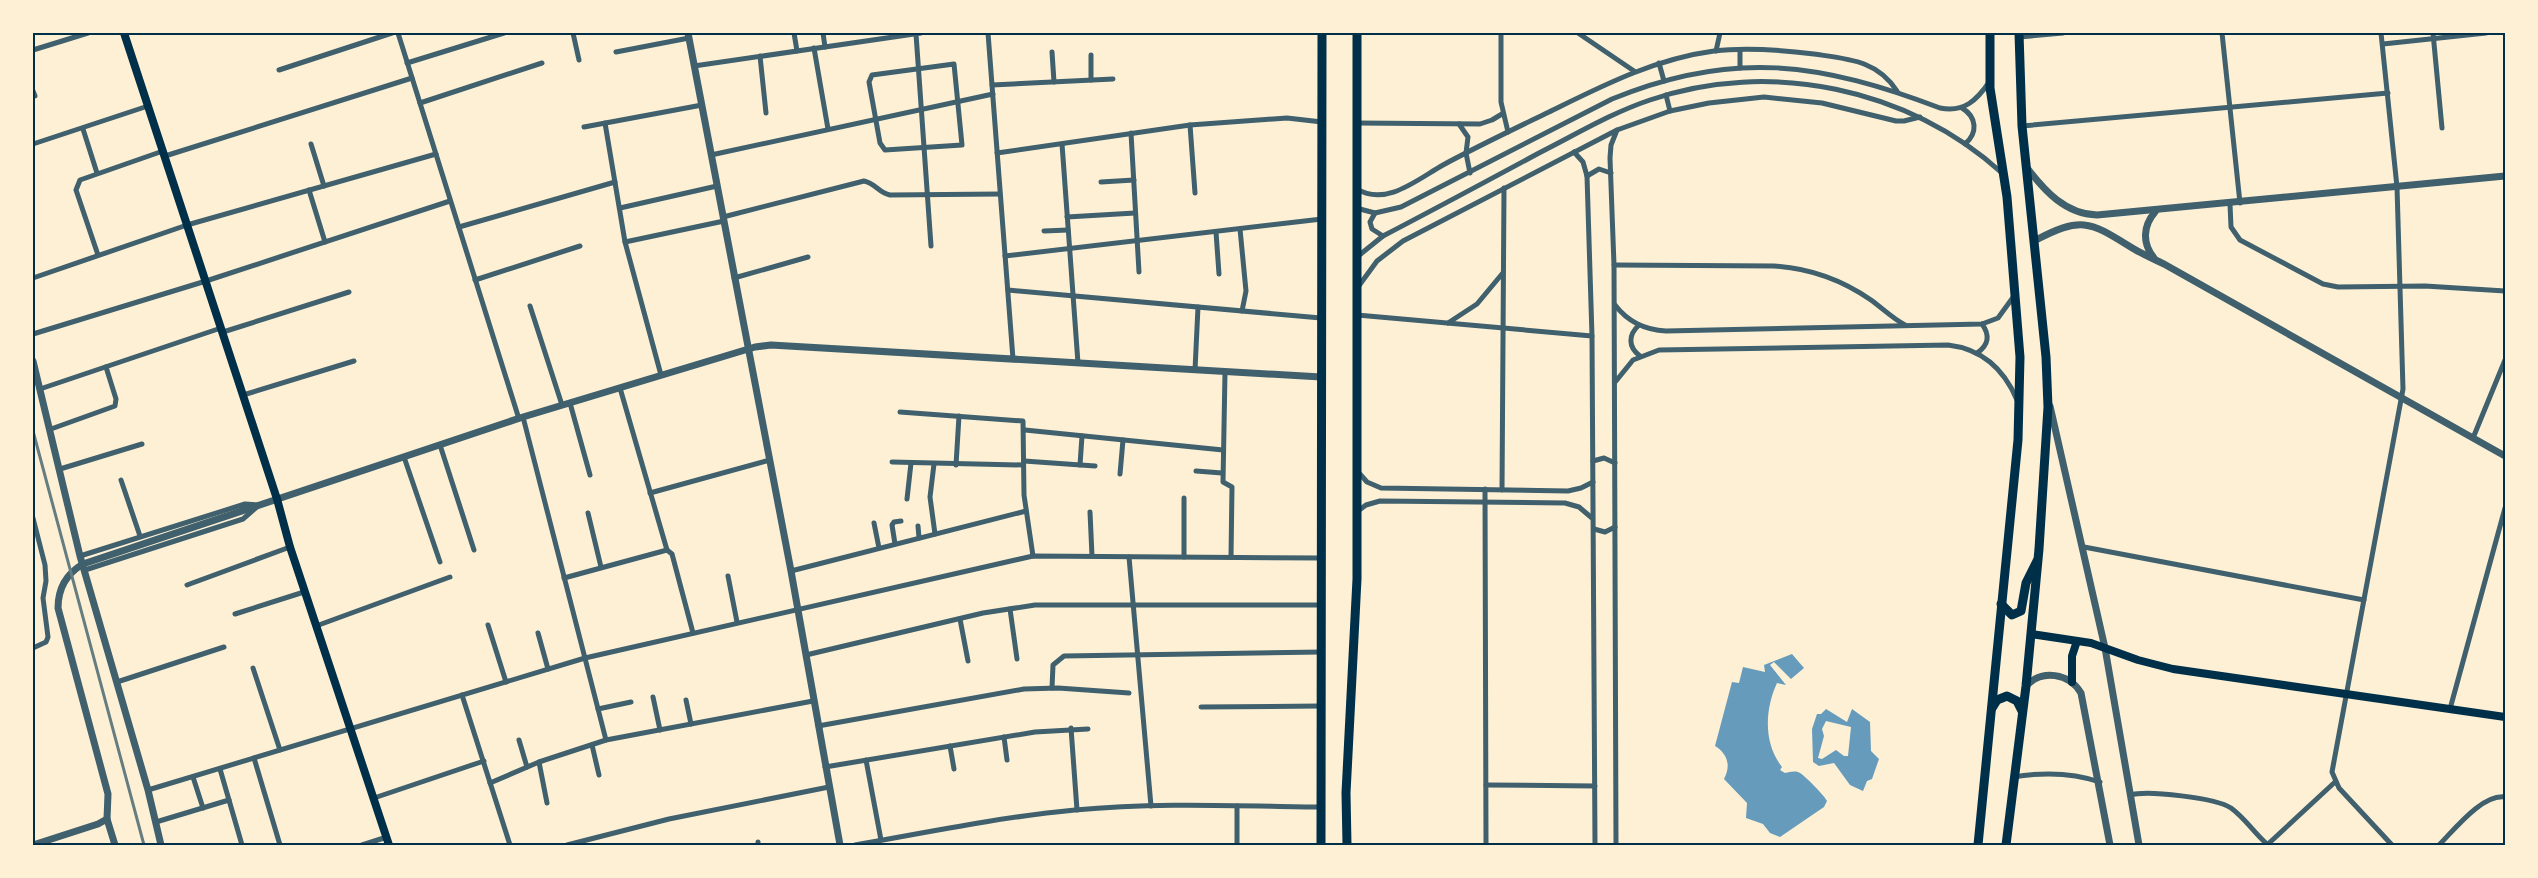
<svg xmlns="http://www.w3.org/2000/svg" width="2538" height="878" font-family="'Golos Text',sans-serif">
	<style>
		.water { fill: #669bbc; fill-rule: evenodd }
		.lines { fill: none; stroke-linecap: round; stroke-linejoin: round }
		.minor { stroke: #3f606c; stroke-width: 5 }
		.tertiary { stroke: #3f606c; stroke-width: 7 }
		.secondary { stroke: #003049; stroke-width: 8 }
		.primary { stroke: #003049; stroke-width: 9 }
		.rail { stroke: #657d81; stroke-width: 3 }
		.neatline { fill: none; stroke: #003049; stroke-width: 2 }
	</style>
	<rect width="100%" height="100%" fill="#fdf0d5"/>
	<g class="water">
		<path d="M1792,654l12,14 -13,11 -17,-17 -4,3 16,20 -9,-2c-12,26 -14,60 5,84l-2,3 5,3c5,-1 10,-3 15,0 5,3 25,23 27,28l-3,6 -44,30 -10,-4 -7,-9 -17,-6 1,-15 -23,-24c7,-13 4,-25 -9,-33l17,-64 7,1 4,-16 22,5 -1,-7z"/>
		<path d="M1826,709l21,13 5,-13 18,13 1,29 8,8 -7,20 -5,2 -4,10 -13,-6 -16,-22 -15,3 -6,-4 -1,-33 5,-15h4zM1826,721l25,6 -3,29h-4l-8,-6 -14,9 -4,-1 6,-22 -2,-7z"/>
	</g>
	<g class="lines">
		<g class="minor">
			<path d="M398,33l121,386"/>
			<path d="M573,33l6,27"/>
			<path d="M794,33l3,18"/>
			<path d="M823,33l2,14"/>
			<path d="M988,33l25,326"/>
			<path d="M1501,33v69l7,30"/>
			<path d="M1578,33l56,38"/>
			<path d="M2222,33l18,170"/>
			<path d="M2381,33l16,154 6,202 -71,383 7,16 53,57"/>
			<path d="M2433,33l9,95"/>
			<path d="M916,34l15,212"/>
			<path d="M2019,37l44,-4"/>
			<path d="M2383,44l103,-11"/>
			<path d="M814,48l14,81"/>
			<path d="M33,50l55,-17"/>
			<path d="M1716,51l4,-18"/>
			<path d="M1740,51v17"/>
			<path d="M616,52l73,-14"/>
			<path d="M1052,52l2,30"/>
			<path d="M1091,55v25"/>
			<path d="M760,56l6,57"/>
			<path d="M407,63l97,-30"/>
			<path d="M1659,63l5,18"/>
			<path d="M954,64l8,81 -77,5 -5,-7 -11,-61 3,-7z"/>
			<path d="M694,66l227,-33"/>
			<path d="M279,70l113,-37"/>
			<path d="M992,85l121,-6"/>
			<path d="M33,91l2,5"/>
			<path d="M1666,95l4,16"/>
			<path d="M420,103l122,-40"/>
			<path d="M1962,108c15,9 16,25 3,36"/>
			<path d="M605,123l20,119 36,133"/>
			<path d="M1357,123l123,1 12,-4 10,-6"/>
			<path d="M1459,124l9,13 -2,16 4,20"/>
			<path d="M1190,125l5,68"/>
			<path d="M2022,126l366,-33"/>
			<path d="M584,127l118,-22"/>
			<path d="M83,129l14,44"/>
			<path d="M1131,133l8,139"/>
			<path d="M33,144l115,-38"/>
			<path d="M311,144l13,42"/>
			<path d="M1062,144l16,219"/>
			<path d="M1574,152l9,10 4,14 5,160 3,509"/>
			<path d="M997,153l193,-28 97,-7 35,4"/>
			<path d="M711,155l282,-61"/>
			<path d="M165,156l247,-78"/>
			<path d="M1587,176l12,-7 12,4"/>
			<path d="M1101,182l33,-2"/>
			<path d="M1357,189c29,18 61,-10 86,-24 35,-19 71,-36 106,-53 53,-26 105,-53 165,-61 32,-4 68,-1 100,3 34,5 63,6 83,37"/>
			<path d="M309,190l16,52"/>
			<path d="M2230,204l1,23 9,13 83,44 15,3 87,-1 80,5"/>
			<path d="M620,208l97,-22"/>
			<path d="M1356,208l19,5 26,-6 211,-108c121,-50 210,-36 328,9 24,5 37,-8 50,-27"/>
			<path d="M1375,213l-5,9 2,7 11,7"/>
			<path d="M723,217l141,-36c11,2 15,12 26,14l110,-1"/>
			<path d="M1067,217l68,-4"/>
			<path d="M459,227l156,-45"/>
			<path d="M1240,229l6,62 -4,20"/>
			<path d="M1044,231l24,-1"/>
			<path d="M1216,232l3,42"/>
			<path d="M625,242l99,-21"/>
			<path d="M98,255l-22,-65 4,-10 83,-29"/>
			<path d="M1005,256l317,-37"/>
			<path d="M1357,257l26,-21c52,-27 104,-55 156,-83 36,-18 72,-40 111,-53 119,-41 259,-12 352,73"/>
			<path d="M1614,265l160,1c34,2 68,14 97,34 11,8 21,18 34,25"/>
			<path d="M33,278l154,-53 249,-71"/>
			<path d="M734,278l74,-21"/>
			<path d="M475,280l105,-34"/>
			<path d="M1358,287l19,-26 26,-20 214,-111 53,-19 39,-8 55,-6 58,6 74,18h8l16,-4"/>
			<path d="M1008,290l313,28"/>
			<path d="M1615,305c13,17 30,25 51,26l316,-7 16,-6 16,-22"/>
			<path d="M530,306l32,99"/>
			<path d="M1357,315l235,21"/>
			<path d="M1448,323l29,-19 25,-30"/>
			<path d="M1639,325c-11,10 -11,22 1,31"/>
			<path d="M223,332l126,-40"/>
			<path d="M33,334l173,-53 244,-80"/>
			<path d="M1977,353c12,-8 13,-18 5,-29"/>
			<path d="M1195,370l3,-63"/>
			<path d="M1225,372l-2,110 9,5 -1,70"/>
			<path d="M1616,381l17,-21 26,-10 289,-5c34,4 56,24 69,55"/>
			<path d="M620,388l47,162"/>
			<path d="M40,389l181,-61"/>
			<path d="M243,395l111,-34"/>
			<path d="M570,403l20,72"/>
			<path d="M900,412l123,9 1,74 9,61"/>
			<path d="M523,417l83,323"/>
			<path d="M51,429l64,-23 1,-7 -10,-32"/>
			<path d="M1025,430l198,20"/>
			<path d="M2473,438l32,-78"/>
			<path d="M440,445l34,105"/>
			<path d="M404,457l36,105"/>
			<path d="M1024,461l71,5"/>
			<path d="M1593,461l11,-3 11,5"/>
			<path d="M892,462l131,3"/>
			<path d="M934,464l-4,33 5,37"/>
			<path d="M956,465l3,-49"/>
			<path d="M1080,465l2,-29"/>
			<path d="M60,469l82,-25"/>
			<path d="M1196,471l26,2"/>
			<path d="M1359,473l8,9 14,6 187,3 13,-3 12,-6"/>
			<path d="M1120,474l3,-34"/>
			<path d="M121,480l19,56"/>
			<path d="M1485,489l1,356"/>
			<path d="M1502,490l2,-302"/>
			<path d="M650,493l120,-33"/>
			<path d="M1184,498v59"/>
			<path d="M907,499l4,-36"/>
			<path d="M1358,511l8,-6 14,-4 185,2 14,4 13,11"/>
			<path d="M1090,512l2,44"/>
			<path d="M588,513l13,54"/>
			<path d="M33,518l12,47 1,16 -3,17 5,39 -2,5 -13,6"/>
			<path d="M874,523l5,25"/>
			<path d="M918,526l1,12"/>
			<path d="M1594,529l11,3 10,-5"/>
			<path d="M895,544l-3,-19 2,-3 7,-1"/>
			<path d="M2084,547l280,53"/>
			<path d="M80,556l165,-52 13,1"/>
			<path d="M1129,557l22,249"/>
			<path d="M85,570l158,-51 15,-13"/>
			<path d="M791,571l235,-60"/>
			<path d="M728,576l9,46"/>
			<path d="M564,578l103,-28 5,4 21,79"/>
			<path d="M187,585l103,-38"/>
			<path d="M1010,609l7,50"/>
			<path d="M235,614l69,-22"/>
			<path d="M960,619l8,42"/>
			<path d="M488,625l18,57"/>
			<path d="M316,626l134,-49"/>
			<path d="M538,633l10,36"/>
			<path d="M806,655l177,-42 52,-8h286"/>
			<path d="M253,668l27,82"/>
			<path d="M117,682l107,-35"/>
			<path d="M1052,688l1,-23 11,-9 257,-4"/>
			<path d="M462,695l48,150"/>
			<path d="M653,697l7,33"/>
			<path d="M686,700l5,24"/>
			<path d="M1201,707l120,-1"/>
			<path d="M598,709l33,-7"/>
			<path d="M2450,709l55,-201"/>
			<path d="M818,726l206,-37 34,-1 71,5"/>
			<path d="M1071,728l6,82"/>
			<path d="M1004,737l3,23"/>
			<path d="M519,740l8,27"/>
			<path d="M592,745l7,30"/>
			<path d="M950,746l4,23"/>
			<path d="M254,758l26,87"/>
			<path d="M866,760l15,80"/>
			<path d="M539,762l8,41"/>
			<path d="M825,767l210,-35 53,-3"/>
			<path d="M220,769l22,76"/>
			<path d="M193,777l10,31"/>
			<path d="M2013,777c30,-5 58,-5 87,5"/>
			<path d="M490,783l49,-21 67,-22 207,-39"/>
			<path d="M1486,785l109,1"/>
			<path d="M148,790l437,-132 448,-102 288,2"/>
			<path d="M2130,795c18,-5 86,3 101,13 14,10 24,26 37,37"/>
			<path d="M374,798l110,-37"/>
			<path d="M1237,806v39"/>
			<path d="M156,822l73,-22"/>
			<path d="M758,842v3"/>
			<path d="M362,845l25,-8"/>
			<path d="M567,845l102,-26 160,-32"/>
			<path d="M855,845c73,-13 146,-28 220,-35 82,-8 164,-4 246,-3"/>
			<path d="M1616,845l-2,-580 -4,-107 1,-13 6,-15"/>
			<path d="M2267,845l68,-63"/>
			<path d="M2439,845c16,-16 43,-51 66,-48"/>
		</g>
		<g class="tertiary">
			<path d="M688,33l103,538 49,274"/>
			<path d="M2027,168c18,23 38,46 70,47l408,-39"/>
			<path d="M2034,241c49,-26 56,-19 100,8 10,6 20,10 30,15l341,192"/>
			<path d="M2154,258c-12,-15 -11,-32 1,-46"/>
			<path d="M33,361l47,195 68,234 13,55"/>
			<path d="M2050,406l55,242 34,197"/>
			<path d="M2026,686c16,-17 43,-13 55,7l29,152"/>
			<path d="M33,845l65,-21 9,-5"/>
			<path d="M115,845l-8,-26 1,-25 -50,-186c0,-19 8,-34 25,-44l440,-147 232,-70 16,-2 550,32"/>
		</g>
		<g class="secondary">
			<path d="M124,33l153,466 13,48 99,298"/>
			<path d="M2031,634l60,9 47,17 35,9 332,48"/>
			<path d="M2072,682v-26l5,-15"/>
		</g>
		<g class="primary">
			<path d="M2001,604l11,11 9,-4 5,-28 11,-22"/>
			<path d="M1992,708l5,-8 10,-4 10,5 5,10"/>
			<path d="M1321,845l1,-812"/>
			<path d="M1347,845l-1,-52 11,-214v-546"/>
			<path d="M1978,845l40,-405 2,-83 -13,-160 -17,-109v-55"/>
			<path d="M2006,845l20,-159 13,-137 9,-142 -2,-50 -24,-231 -3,-93"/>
		</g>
		<path class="rail" d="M33,431l111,414"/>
	</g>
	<rect width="2538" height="878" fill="none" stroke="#fdf0d5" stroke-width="69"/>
	<rect x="34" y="34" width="2470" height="810" class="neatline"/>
</svg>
